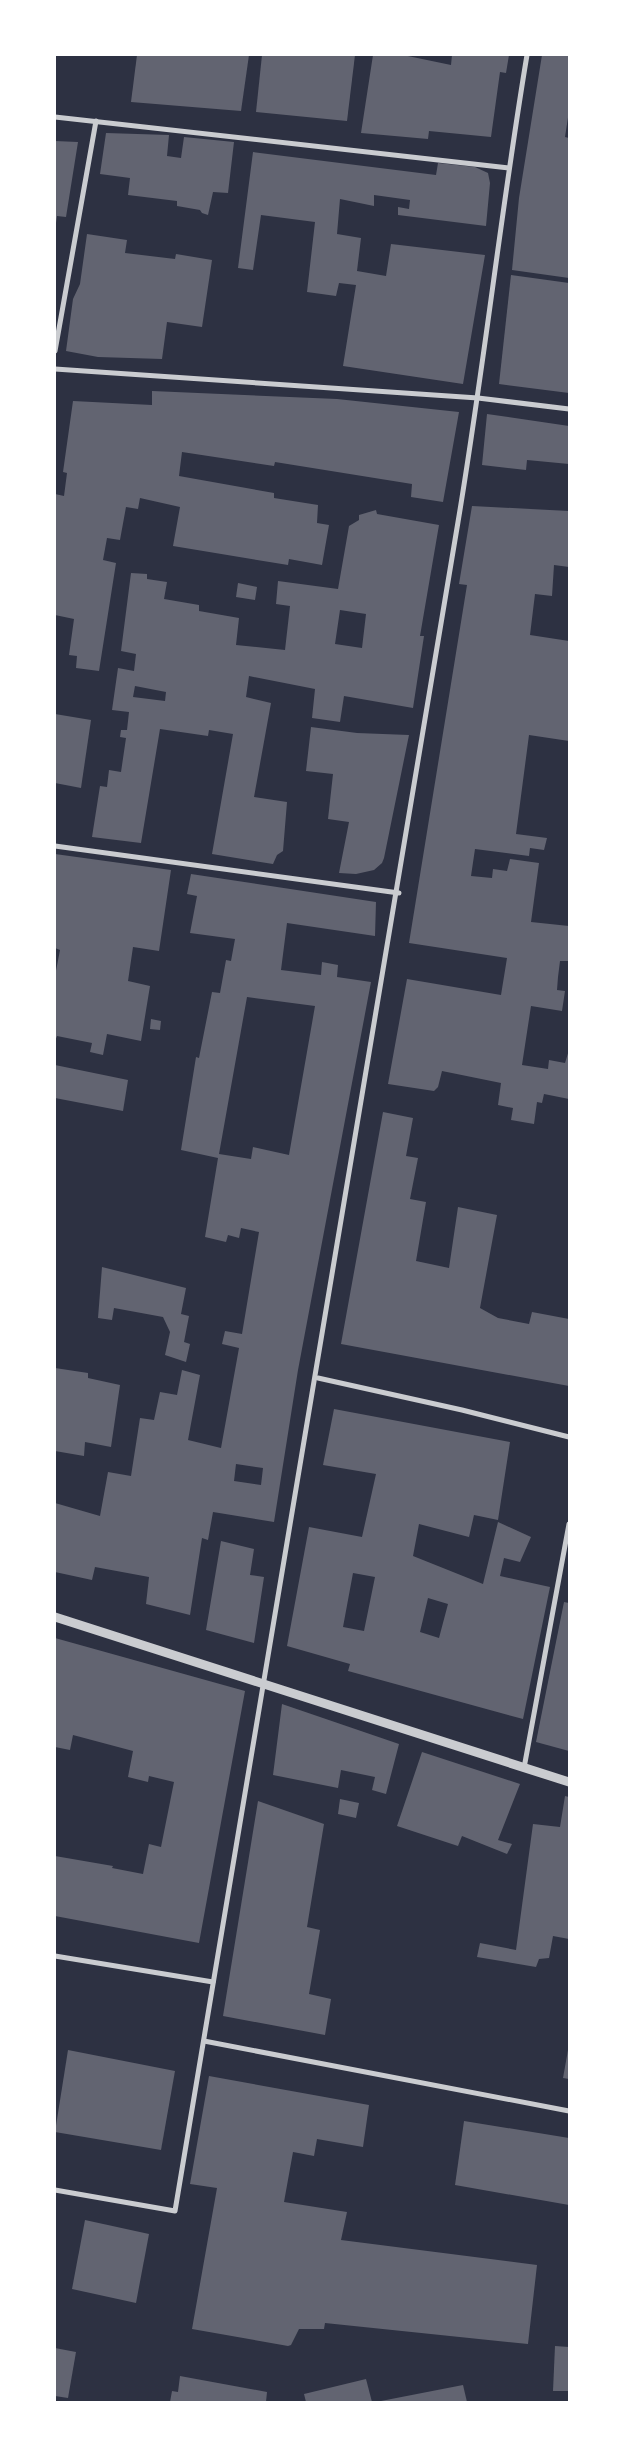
<svg xmlns="http://www.w3.org/2000/svg" width="624" height="2457" font-family="'Crimson Pro',serif">
	<style>
		.building { fill: #626471; fill-rule: evenodd }
		.lines { fill: none; stroke-linecap: round; stroke-linejoin: round }
		.minor { stroke: #caccd0; stroke-width: 5 }
		.tertiary { stroke: #caccd0; stroke-width: 9 }
	</style>
	<rect width="100%" height="100%" fill="#2d3142"/>
	<g class="building">
		<path d="M137,55h112l-8,56 -110,-9z"/>
		<path d="M262,55h93l-8,66 -91,-9z"/>
		<path d="M373,55h30l48,10 1,-10h57l-3,18 -6,-1 -9,65 -62,-6 -1,8 -67,-6z"/>
		<path d="M542,55h27v56l-4,26 4,1v140l-57,-8 7,-72z"/>
		<path d="M106,133l63,2 -2,21 14,2 3,-21 50,5 -6,51 -15,-1 -5,23 -6,-2 -2,-3 -23,-4v-5l-49,-6 2,-17 -30,-4z"/>
		<path d="M55,141l23,1 -12,75 -9,-1 -1,7z"/>
		<path d="M253,152l183,23 2,-12 37,4 13,6 2,10 -4,43 -88,-11v-8l11,2 1,-9 -36,-5v11l-34,-7 -3,35 24,4 -4,33 29,5 5,-32 94,11 -22,129 -120,-18 13,-81 -17,-2 -3,13 -29,-4 8,-70 -54,-7 -8,55 -15,-2z"/>
		<path d="M87,234l40,6 -2,13 50,6 1,-5 36,6 -10,67 -35,-5 -5,37 -64,-2 -32,-6 7,-52 7,-15z"/>
		<path d="M511,275l58,8v110l-70,-9z"/>
		<path d="M152,391l185,8 122,13 -16,90 -32,-5 1,-13 -137,-22 -1,4 -92,-14 -3,24 95,17v5l44,7 -1,18 12,2 -7,40 -33,-6 -1,6 -115,-19 7,-39 -40,-9 -2,11 -12,-2 -6,33 -13,-2 -4,22 13,3 -17,108 -23,-3 1,-12 -8,-1 5,-36 -19,-4v-121l9,2 3,-23 -4,-1 10,-71 79,4z"/>
		<path d="M487,414l82,12v38l-42,-4 -1,10 -44,-5z"/>
		<path d="M472,506l97,5v56l-15,-2 -2,31 -17,-2 -5,41 39,6v100l-40,-6 -13,99 31,4 -3,12 -14,-2 -1,8 -54,-7 -4,27 21,2 1,-9 14,2 3,-12 29,4 -8,59 38,4v35h-9l-2,16 -1,13 8,1 -3,20 -31,-5 -9,59 26,4 1,-9 16,3 4,-13v49l-25,-5 -2,9 -5,-1 -3,22 -23,-4 2,-12 -15,-3 3,-22 -59,-12 -4,16 -4,4 -46,-7 19,-105 94,16 6,-37 -98,-15 58,-358 -8,-1z"/>
		<path d="M376,510l1,4 62,11 -19,111h4l-11,72 -69,-12 -4,26 -28,-4 3,-29 -66,-13 -3,21 25,6 -17,94 33,5 -4,49 -6,4 -4,9 -61,-10 21,-120 -24,-4 -1,6 -48,-7 -19,114 -49,-6 8,-51 7,1 2,-17 12,2 5,-34 -6,-1 1,-7h6l2,-18 -17,-2 6,-42 16,3 2,-17 -15,-3 10,-78 16,1v5l20,3 -3,17 35,6v6l40,7 -3,27 49,5 5,-44 -14,-2 2,-23 60,8 11,-63 10,-6v-5zM340,610l26,4 -4,34 -27,-4zM135,686l31,6 -1,9 -32,-4z"/>
		<path d="M238,583l19,4 -2,13 -19,-3z"/>
		<path d="M55,714l36,6 -10,68 -26,-5z"/>
		<path d="M311,727l46,6 52,2 -25,123 -2,5 -8,7 -18,4 -17,-1 10,-51 -21,-3 5,-45 -27,-3z"/>
		<path d="M55,854l116,16 -12,81 -26,-4 -5,34 22,5 -9,55 -34,-7 -4,21 -13,-3 2,-9 -35,-7 -2,5v-65l5,-26 -5,-2z"/>
		<path d="M191,874l185,28 -1,34 -88,-13 -6,47 40,5 1,-13 16,3 -1,12 34,5 -73,388 -24,152 -61,-10 -5,28 -6,-2 -12,77 -44,-11 3,-27 -54,-10 -3,13 -37,-8v-69l45,13 8,-44 23,4 9,-58 14,2 6,-28 17,3 5,-25 18,5 -12,65 33,8 18,-100 -17,-4 3,-13 17,3 17,-102 -18,-4 -2,10 -11,-3 -2,7 -21,-5 13,-79 -37,-8 15,-93 3,1 13,-66 8,1 6,-33 5,1 4,-22 -45,-6 7,-37 -10,-2zM247,997l68,9 -26,149 -36,-8 -2,12 -32,-5zM236,1464l27,4 -2,17 -27,-4z"/>
		<path d="M151,1019l10,2 -1,9 -10,-1z"/>
		<path d="M55,1065l73,15 -5,31 -68,-13z"/>
		<path d="M383,1112l30,6 -7,38 12,2 -8,41 16,3 -10,59 33,7 9,-61 39,8 -17,93 18,10 31,6 3,-12 37,7v67l-228,-42z"/>
		<path d="M102,1267l84,21 -5,26 8,2 -5,26 6,2 -4,18 -21,-7 5,-23 -7,-15 -49,-9 -2,12 -14,-2z"/>
		<path d="M55,1368l33,5v5l32,7 -9,62 -26,-5 -1,14 -29,-5z"/>
		<path d="M334,1409l176,33 -12,78 -24,-5 -5,22 -50,-13 -6,32 70,28 15,-62 33,15 -11,25 -16,-4 -4,18 50,11 -27,132 -175,-48 2,-7 -63,-18 22,-119 53,10 14,-63 -53,-9zM353,1573l22,4 -11,54 -21,-4zM428,1598l20,6 -9,34 -19,-6z"/>
		<path d="M221,1541l33,8 -4,26 14,2 -10,66 -48,-13z"/>
		<path d="M564,1602l5,1v148l-33,-9z"/>
		<path d="M55,1638l190,53 -46,252 -144,-27v-60l58,10 -1,2 31,6 6,-30 12,3 13,-65 -25,-6 -1,6 -20,-5 5,-26 -60,-16 -3,15 -15,-3z"/>
		<path d="M282,1704l117,40 -13,50 -14,-4 3,-13 -34,-7 -3,18 -65,-13z"/>
		<path d="M422,1752l98,32 -22,56 14,4 -5,10 -45,-18 -4,10 -61,-20z"/>
		<path d="M565,1796l4,1v142l-16,-3 -4,22 -10,1 -3,8 -59,-10 3,-14 36,7 17,-126 27,3z"/>
		<path d="M340,1799l19,4 -3,15 -18,-4z"/>
		<path d="M258,1801l66,23 -17,103 13,3 -11,64 22,5 -6,36 -102,-19z"/>
		<path d="M68,2050l107,21 -14,79 -106,-18z"/>
		<path d="M568,2050h1v29l-6,-1z"/>
		<path d="M209,2076l160,29 -6,42 -46,-8 -3,17 -21,-4 -9,50 63,10 -6,28 196,25 -9,79 -203,-21 -1,6h-25l-8,16 -3,1 -96,-17 25,-141 -27,-4z"/>
		<path d="M464,2121l105,17v67l-114,-20z"/>
		<path d="M85,2220l64,14 -13,69 -64,-14z"/>
		<path d="M555,2346l14,1v44h-16z"/>
		<path d="M55,2348l21,4 -8,46 -13,-2z"/>
		<path d="M180,2376l87,16 -1,10h-96l2,-11 6,1z"/>
		<path d="M366,2379l6,23h-66l-2,-8z"/>
		<path d="M463,2385l4,17h-86v-1z"/>
	</g>
	<g class="lines">
		<g class="minor">
			<path d="M55,117l454,51"/>
			<path d="M55,351l41,-230"/>
			<path d="M55,369l423,29 91,11"/>
			<path d="M55,846l344,47"/>
			<path d="M318,1378l144,32 107,27"/>
			<path d="M524,1768l45,-244"/>
			<path d="M55,1956l158,26"/>
			<path d="M204,2041l365,70"/>
			<path d="M55,2190l120,21c97,-562 192,-1125 283,-1689 26,-155 43,-312 69,-467"/>
		</g>
		<path class="tertiary" d="M55,1617l514,165"/>
	</g>
	<rect width="624" height="2457" fill="none" stroke="#ffffff" stroke-width="112"/>
</svg>
